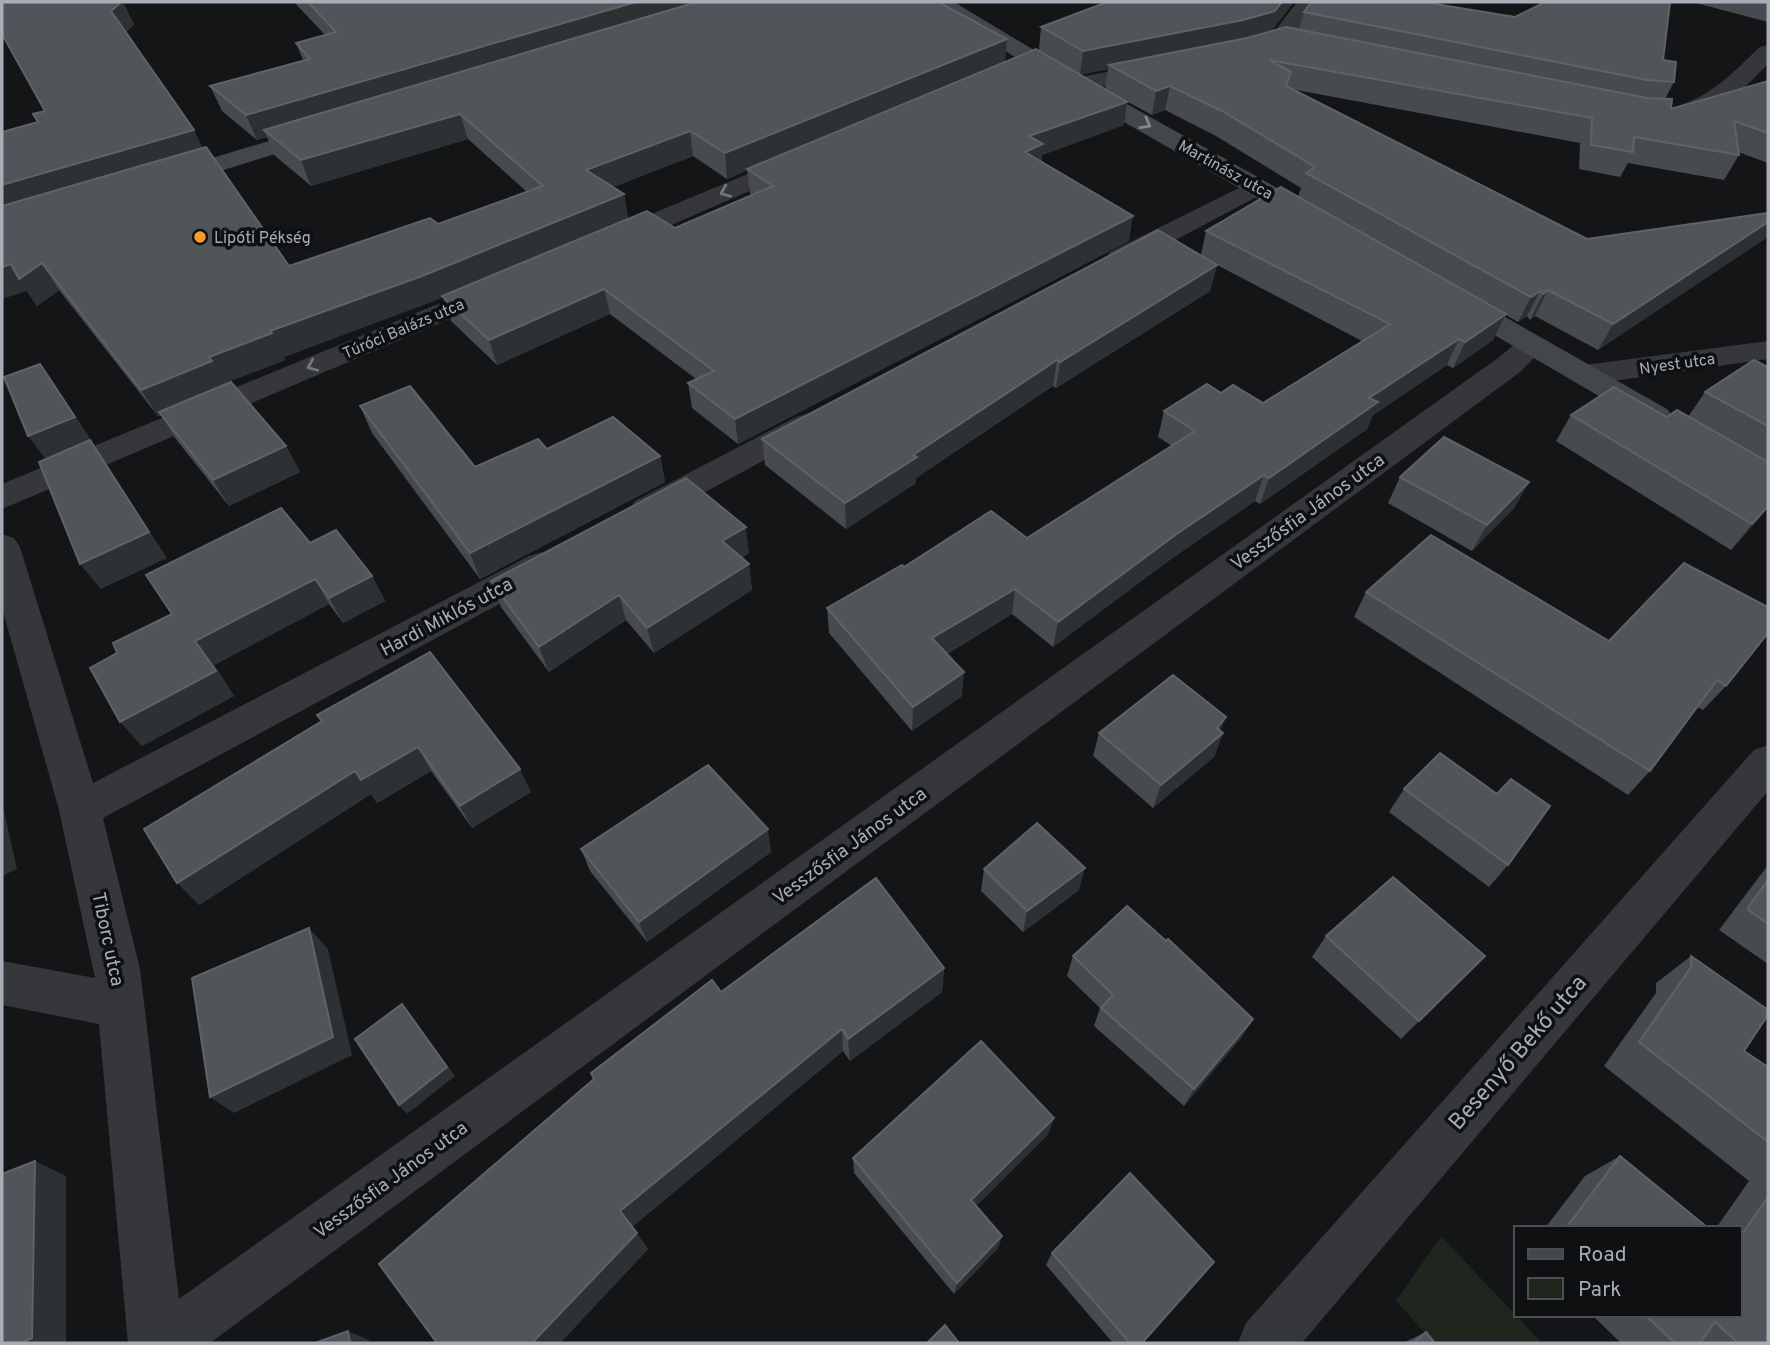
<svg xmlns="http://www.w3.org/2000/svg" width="1770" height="1345" font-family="Overpass,sans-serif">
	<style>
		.green { fill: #1e261e }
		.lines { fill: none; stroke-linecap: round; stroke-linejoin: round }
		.street { fill: #35373b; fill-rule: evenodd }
		.secondary { fill: #43464b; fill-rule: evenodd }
		.wall { fill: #474a4e; fill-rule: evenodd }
		.shaded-wall { fill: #2e3133 }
		.building { fill: #515559; stroke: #5f6368; stroke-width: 2 }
		.oneway { stroke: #838991 }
		.oneway2 { stroke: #73787f }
		.poi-dot { fill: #f79b2b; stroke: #0f1011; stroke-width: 2.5 }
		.labels { text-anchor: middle; stroke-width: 7; stroke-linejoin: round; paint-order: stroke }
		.far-street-label { font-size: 16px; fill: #a6adb7; stroke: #0f1011 }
		.far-poi-label { font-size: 16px; fill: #a6adb7; stroke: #0f1011; text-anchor: start }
		.street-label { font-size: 19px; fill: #a6adb7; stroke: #0f1011 }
		.near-street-label { font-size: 23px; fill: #a6adb7; stroke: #0f1011 }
	</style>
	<rect width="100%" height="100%" fill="#141516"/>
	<path class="green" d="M1441,1236l101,107h-108l-38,-42z"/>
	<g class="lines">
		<g class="street">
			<path d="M1297,2h21l-31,44 -43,12 -8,-2 -3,-5 3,-5 35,-10z"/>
			<path d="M1768,45v19c-25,25 -61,65 -100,55l-4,-5 4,-5c42,-11 61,-33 92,-62z"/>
			<path d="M1157,62l8,2 3,5 -3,5 -89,18 -8,-2 -4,-5 4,-5 8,-2z"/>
			<path d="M796,154l9,3 4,5 -4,5 -182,79 -10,2 -10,-2 -4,-6 4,-6z"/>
			<path d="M1257,179l9,3 4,5 -4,5 -136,72 -10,2 -10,-2 -4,-6 4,-6z"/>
			<path d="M496,280l10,3 4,6 -4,6 -504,214v-25z"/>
			<path d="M1532,336l11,3 4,6 -27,27 -1310,971h-82l-29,-319 -97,-19v-44l93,17 -36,-168 -57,-202v-74l12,4 6,9 73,236 436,-227 13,-4 13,4 5,9 -5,9 -452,244 37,151 39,330 1319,-941 23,-19z"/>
			<path d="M1768,341v18l-183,26 -11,-3 -4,-7 4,-7 11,-3z"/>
			<path d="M807,414l11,3 5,7 -5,7 -159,86 -12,4 -12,-4 -5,-8 5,-8 161,-84z"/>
			<path d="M1768,745v46l-466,552h-64l8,-20 508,-573z"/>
		</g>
		<g class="secondary">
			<path d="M930,2h24l130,78 238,133 4,6 -4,6 -9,2 -9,-2 -236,-135 -135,-84z"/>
			<path d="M322,125l9,2 3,5 -3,5 -163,50 -9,-3 -4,-5 4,-5z"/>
			<path d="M1453,290l10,3 204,116 5,7 -5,7 -11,3 -11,-3 -202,-118 -4,-6 4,-6z"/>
		</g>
	</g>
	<g class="wall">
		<path d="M294,2h644l67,60 34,-12 2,-23 253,-25 -23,29 28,-1 5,-18 124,-9 235,57 11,22 -9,17 6,10 97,-28v82l-30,-11 1,3 -15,25 -96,-17 -8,14 -41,-8 1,-26 -289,-54 296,150 181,-26 -170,137 -63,-34 -5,4 -3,-4 -9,6 -12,-7 -13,25 -40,28 -6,-3 -74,50 -6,14 -107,75 -5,-3 -84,58 -118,88 -41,-33 -65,40 15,42 -50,35 -83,-98 -2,-25 77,-41 123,-29 145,-92 -14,-9 6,-26 57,-18 42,10 99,-62 -145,-76 -7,26 -154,97 -3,-2 -137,92v5l-70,46 -81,-64 -3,-26 439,-184 5,-24 92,-34 3,-9 -85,-52 -51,-26 -13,5 -31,-17 3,27 -82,30 -1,6 88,80 -391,203 -46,-36 -4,-25 8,-4 -86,-65 -113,51 -46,-44 -8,-24 -159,60 1,3 -60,23 61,63 14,26 -71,34 -54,-68 -14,-23 -3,1 -99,-126 -22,16 -10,-15 11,-169 7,-11 -43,-77 132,-10 -8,8 76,116 87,118 149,-42 89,-32 -59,-53 -157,47 -37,-31 -7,-18 -10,3 -35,-29 -12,-25 93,-26 -7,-17 29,-8zM1108,69l-3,20 -24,-15zM693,156l34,23 20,-9 3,23 2,2 -77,33 -47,-9 -4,-25 -11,-7z"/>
		<path d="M1692,2h76v20z"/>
		<path d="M1768,367v141l-37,42 -175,-109 15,-26 96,2h21l17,-25z"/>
		<path d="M360,406l115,61 72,-18 113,7 5,26 -185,97 -108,-146z"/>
		<path d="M1400,477l129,5 -15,26 -42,43 -84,-48z"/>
		<path d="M310,543l62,33 13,25 -42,22 -14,-19 -115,61 20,31 -92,50 -25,-93z"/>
		<path d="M749,553l-7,5 7,6 3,26 -98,63 -28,-33 -77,52 -48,-65 -10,-26z"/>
		<path d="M1684,563l42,123 -23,24 -6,-3 -47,64 -22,24 -274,-178 12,-25 243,49z"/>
		<path d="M430,652l101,140 -59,36 -41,-57 -54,32 -6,-9 -172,111 123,-184z"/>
		<path d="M1221,731l2,2 -9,24 -61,51 -60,-52 6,-23z"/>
		<path d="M1404,789l104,76 -19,22 -100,-75z"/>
		<path d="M581,849l190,3 -124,90 -57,-71z"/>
		<path d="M1768,865v99l-49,-34z"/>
		<path d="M984,869l95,21 -56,42 -42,-41z"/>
		<path d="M1326,936l159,20 -84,83 -89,-82z"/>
		<path d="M1073,956l180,63 -12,19 -57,68 -90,-80 6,-18 -33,-32z"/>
		<path d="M1691,956l53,95 24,16v276h-147l-29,-28h148v-87h-24l33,-47 -145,-115 52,-73v-10z"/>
		<path d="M944,968l-2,24 -92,69 -7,-10 -211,176 16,22 -88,94h-123l284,-351z"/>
		<path d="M1054,1118l-6,16 -72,72 26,30 -4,12 -44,46 -100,-121 -1,-15z"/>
		<path d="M1620,1156l88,72h-163l40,-52z"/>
		<path d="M1052,1253l90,90h-29l-67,-78z"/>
		<path d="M1426,1332l9,11h-32l2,-1z"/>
	</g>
	<g class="shaded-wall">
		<path d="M121,2h2l11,22 -11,11 -12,-24z"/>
		<path d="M636,2h84l-456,128 3,7 -10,3 -11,-25z"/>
		<path d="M1282,2h12l-25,32 -160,31 -1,4 -28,6 3,-24z"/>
		<path d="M1007,39l-2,24 -278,116 -2,-26z"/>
		<path d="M1170,86l-5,24 -13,5 4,-24z"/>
		<path d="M1127,102l-3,23 -82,30 -2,13 -15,-16 4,-16z"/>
		<path d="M460,114l8,25 -157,47 -10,-26z"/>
		<path d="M194,130l12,25 -204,61v-31z"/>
		<path d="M690,131l3,25 -102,40 -5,-26z"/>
		<path d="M624,194l4,26 -196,82 -148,55 1,3 -60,23 2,4 -69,29 -17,-26 68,-33 61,-26z"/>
		<path d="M1133,216l-4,25 -391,203 -3,-25z"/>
		<path d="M1768,222v15l-170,113 15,-26z"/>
		<path d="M42,263l17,27 -22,16 -10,-15 -25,8v-32l9,-3z"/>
		<path d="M1217,265l-7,26 -154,97 4,-26z"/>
		<path d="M604,289l6,25 -113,51 -8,-25z"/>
		<path d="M1548,290l-13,26 -5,4 13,-26z"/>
		<path d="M1540,291l-13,25 -9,6 13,-25z"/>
		<path d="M1506,314l-13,26 -40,28 12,-26z"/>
		<path d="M1459,339l-12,26 -74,50 -6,14 -107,75 9,-26 100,-80z"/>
		<path d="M1057,360l-4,26 -137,92v5l-70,46 -1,-26 68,-48z"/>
		<path d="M40,364l19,27 34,52 -1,1 75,114 -66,31 -21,-25 -32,-102 -20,-26z"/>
		<path d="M286,446l14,26 -71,34 -16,-26z"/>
		<path d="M660,456l5,26 -185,97 -10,-26z"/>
		<path d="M1264,475l-9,26 -84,58 -118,88 5,-25 120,-89z"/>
		<path d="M1529,482l-15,26 -42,43 15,-26z"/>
		<path d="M1768,506v2l-37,42 21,-26z"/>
		<path d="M746,527l3,26 -22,14 -5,-26z"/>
		<path d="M749,564l3,26 -98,63 -7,-25z"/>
		<path d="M372,576l13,25 -42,22 -14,-25z"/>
		<path d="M315,579l14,25 -115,61 20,31 -92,50 -22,-24 75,-81z"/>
		<path d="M1015,589l-3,25 -81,49 1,-25z"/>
		<path d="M619,595l7,25 -77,52 -10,-25z"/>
		<path d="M964,672l-2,24 -50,35 1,-24z"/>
		<path d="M1226,717l-8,20 5,-4 -9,24 -61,51 8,-23 56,-57z"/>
		<path d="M418,747l13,24 -54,32 -16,-23z"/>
		<path d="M520,769l11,23 -59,36 -12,-22z"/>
		<path d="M355,771l16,23 -172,111 -22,-22z"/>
		<path d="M2,802l15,67 -15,7z"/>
		<path d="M768,829l3,23 -124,90 -8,-20z"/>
		<path d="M1085,868l-6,22 -56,42 4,-21z"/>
		<path d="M309,928l19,21 24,106 -118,58 -24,-16z"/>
		<path d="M1485,956l-19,20 -65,63 18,-18z"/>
		<path d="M944,968l-2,24 -92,69 -2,-22z"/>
		<path d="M402,1004l8,10 45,62 -48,38 -8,-9z"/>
		<path d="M1253,1019l-12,19 -57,68 10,-17z"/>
		<path d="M842,1029l1,22 -211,176 -12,-16z"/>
		<path d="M1054,1118l-6,16 -80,80 3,-14z"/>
		<path d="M35,1161l31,15v167h-45z"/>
		<path d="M637,1233l11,16 -88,94h-28z"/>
		<path d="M1002,1236l-4,12 -44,46 3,-11z"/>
		<path d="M348,1331l21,9v3h-19z"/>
	</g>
	<g class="building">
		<path d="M2,2h119l-10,9 83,119 -192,55v-53l36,-10 -5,-8 12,-3 -43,-77z"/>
		<path d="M308,2h328l-390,113 -36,-29 100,-27 -14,-16 40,-11z"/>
		<path d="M697,2h241l69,37 -282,114 -35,-22 -104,39 38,24 -202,82 -152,55 2,2 -63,24 3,4 -71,29 -99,-127 -23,16 -8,-15 -9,3v-61l204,-59 83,119 141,-48 8,6 105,-38 -83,-72 -159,46 -37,-30z"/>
		<path d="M1107,2h175l-7,9 -32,9 -160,31 -42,-24z"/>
		<path d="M1311,2h112l92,15 30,-15h125l-7,58 13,2 -2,20 -27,-2 -343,-68z"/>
		<path d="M1286,27l361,71 25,1 -1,10 97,-28v52l-34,-12 5,34 -105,-18 -1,15 -42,-7 1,-27 -323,-58 22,12 -5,14 301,153 181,-26v9l-155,102 -65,-34 -5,4 -3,-3 -9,6 -225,-124 9,-6 -93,-56 -52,-25 -14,5 -47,-26 138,-27z"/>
		<path d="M1036,49l91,53 -98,34 14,8 -18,8 108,64 -398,203 -47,-36 26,-12 -110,-82 -115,51 -47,-44 205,-85 28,17 98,-42 -26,-17z"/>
		<path d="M1281,187l225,127 -41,28 -6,-3 -90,59 9,4 -109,76 -5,-3 -86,58 -120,89 -43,-33 -83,49 32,34 -51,35 -86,-99 75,-43 2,2 87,-56 36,27 168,-107 -31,-20 43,-27 14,9 12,-8 30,18 127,-79 -184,-93z"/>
		<path d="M1158,230l59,35 -157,97 -3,-2 -144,95 4,2 -72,46 -83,-64z"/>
		<path d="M1754,360l14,7v59l-63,-34z"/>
		<path d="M40,364l35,53 -47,19 -24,-59z"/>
		<path d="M231,382l55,64 -73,34 -54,-68z"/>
		<path d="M410,386l65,81 63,-28 9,10 66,-32 47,39 -190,97 -110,-147z"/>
		<path d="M1614,387l53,30 10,-7 91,52v44l-16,18 -181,-109z"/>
		<path d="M1444,437l85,45 -42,43 -87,-48z"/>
		<path d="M90,440l59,92 -69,32 -41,-102z"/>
		<path d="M686,478l60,49 -24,14 27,23 -102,64 -28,-33 -80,52 -48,-66z"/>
		<path d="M281,508l29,35 26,-13 36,46 -43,22 -14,-19 -120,62 21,30 -96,51 -30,-54 27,-15 -4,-10 59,-29 -26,-39z"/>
		<path d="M1431,535l178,106 75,-78 84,44v26l-42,53 -9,-6 -67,91 -284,-179z"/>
		<path d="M430,652l90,117 -60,37 -42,-59 -57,33 -6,-9 -178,112 -33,-54 178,-108 -5,-6z"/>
		<path d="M1173,675l53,42 -9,11 6,5 -62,52 -62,-52z"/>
		<path d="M1440,753l57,41 14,-15 39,27 -42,59 -104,-76z"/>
		<path d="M708,765l60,64 -129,93 -58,-73z"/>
		<path d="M1037,823l48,45 -58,43 -43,-42z"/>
		<path d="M1393,877l92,79 -66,65 -93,-85z"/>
		<path d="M876,878l68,90 -96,71 -6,-10 -222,182 17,22 -105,110h-95l-58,-79 215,-185 -3,-6 121,-93 9,12z"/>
		<path d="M1768,880v44l-21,-15z"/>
		<path d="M1127,906l39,35 2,-2 85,80 -59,70 -93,-81 12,-13 -40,-39z"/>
		<path d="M309,928l24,109 -123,60 -18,-119z"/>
		<path d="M1691,956l77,54v5l-24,36 24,16v75l-129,-100 52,-75z"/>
		<path d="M402,1004l45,63 -48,38 -44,-66z"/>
		<path d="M981,1041l73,77 -83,82 31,36 -45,47 -104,-125z"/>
		<path d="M1620,1156l88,72h-142z"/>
		<path d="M35,1161l-3,177 -11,5h-19v-169z"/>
		<path d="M1130,1173l84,89 -72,81h-12l-78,-90z"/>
		<path d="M1768,1197v146h-30l-23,-21 -15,21h-25l-30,-28h95v-78z"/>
		<path d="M945,1325l14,18h-32z"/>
		<path d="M348,1331l2,12h-35z"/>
		<path d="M1426,1332l9,11h-22z"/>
	</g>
	<defs><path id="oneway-chevron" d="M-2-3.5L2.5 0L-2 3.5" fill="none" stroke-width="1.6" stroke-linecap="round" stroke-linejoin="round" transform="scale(1.75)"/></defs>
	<use class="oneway" href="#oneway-chevron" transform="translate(1146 124) rotate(29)"/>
	<g class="oneway2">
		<use href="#oneway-chevron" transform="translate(725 192) rotate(157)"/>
		<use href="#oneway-chevron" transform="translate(312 366) rotate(157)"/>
	</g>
	<circle class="poi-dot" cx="200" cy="237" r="7"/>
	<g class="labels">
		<g class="far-street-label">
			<text transform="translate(1226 169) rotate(29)" y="6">Martinász utca</text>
			<text transform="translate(403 328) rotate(-23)" y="6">Túróci Balázs utca</text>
			<text transform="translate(1677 363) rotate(-8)" y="6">Nyest utca</text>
		</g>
		<g class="far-poi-label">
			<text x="214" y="243">Lipóti Pékség</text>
		</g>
		<g class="street-label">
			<text transform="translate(1307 511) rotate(-36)" y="7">Vesszősfia János utca</text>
			<text transform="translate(446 616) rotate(-28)" y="7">Hardi Miklós utca</text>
			<text transform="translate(849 845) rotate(-36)" y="7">Vesszősfia János utca</text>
			<text transform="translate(109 939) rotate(78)" y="7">Tiborc utca</text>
			<text transform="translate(390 1179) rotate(-36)" y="7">Vesszősfia János utca</text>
		</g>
		<g class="near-street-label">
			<text transform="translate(1517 1052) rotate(-49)" y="8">Besenyő Bekő utca</text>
		</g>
	</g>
	<rect width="1770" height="1345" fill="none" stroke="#a6adb7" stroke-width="7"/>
	<rect x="1514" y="1226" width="228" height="91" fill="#0f1011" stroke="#4b4f53" stroke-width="2"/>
	<rect x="1528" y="1249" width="35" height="10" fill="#43464b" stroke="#4b4f53" stroke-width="2"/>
	<text x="1578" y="1261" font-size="21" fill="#a6adb7">Road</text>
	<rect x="1528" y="1278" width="35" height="21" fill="#1e261e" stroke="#4b4f53" stroke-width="2"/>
	<text x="1578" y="1296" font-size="21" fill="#a6adb7">Park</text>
</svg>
